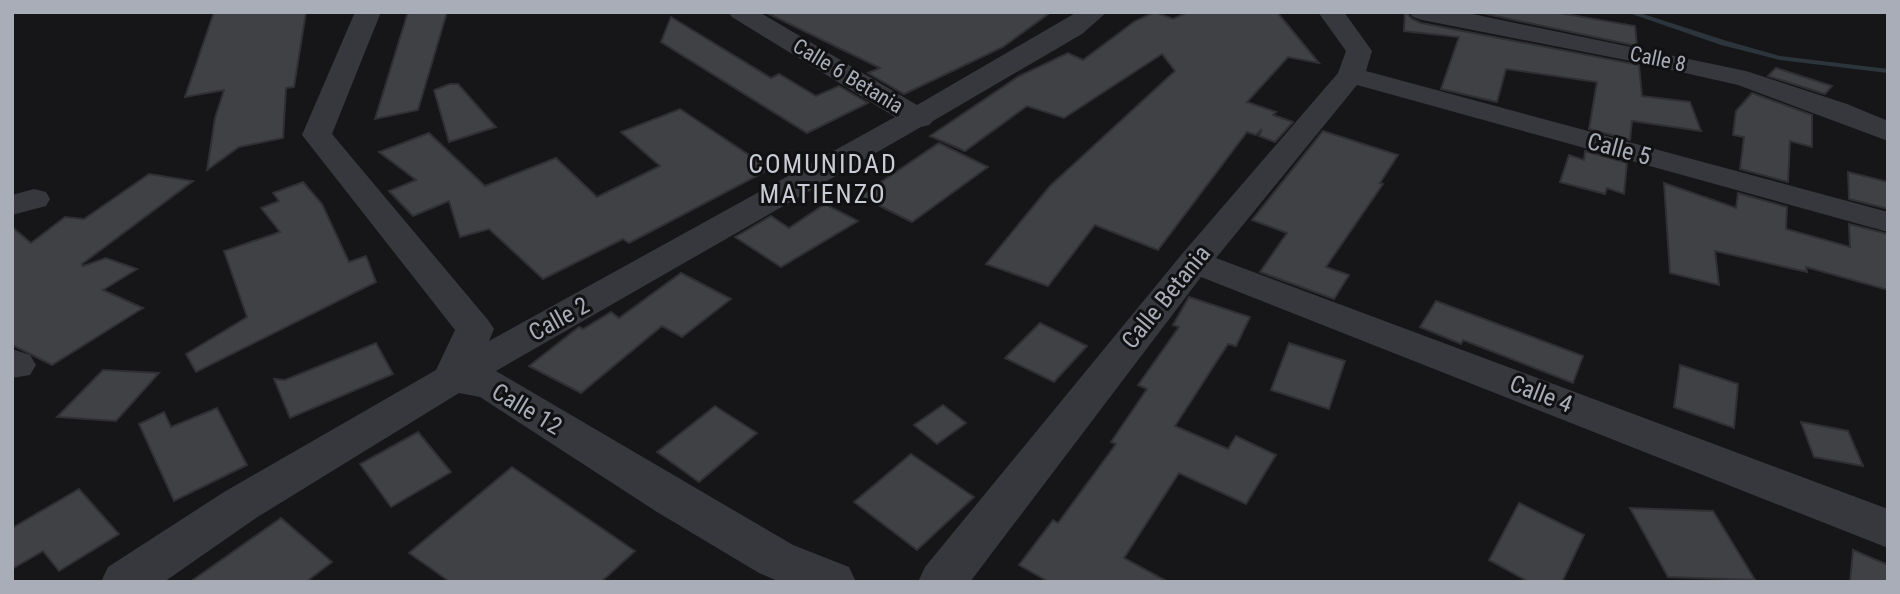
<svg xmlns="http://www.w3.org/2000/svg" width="1900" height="594" font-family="'Roboto Condensed',sans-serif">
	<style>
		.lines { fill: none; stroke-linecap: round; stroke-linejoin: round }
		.stream { fill: #2c353c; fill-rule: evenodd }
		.building { fill: #404145; stroke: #303034; stroke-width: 2 }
		.minor { fill: #37383d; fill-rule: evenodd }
		.labels { text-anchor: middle; stroke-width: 6; stroke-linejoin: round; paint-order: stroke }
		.far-street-label { font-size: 21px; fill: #a8adb8; stroke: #111113 }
		.street-label { font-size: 24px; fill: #a8adb8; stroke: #111113 }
		.neighbourhood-label { font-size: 26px; letter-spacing: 2px; fill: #c9ccd4; stroke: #111113 }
	</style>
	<rect width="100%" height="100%" fill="#161618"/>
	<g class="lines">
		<path class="stream" d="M1626,12h11l90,29 53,15 108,13v4l-108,-13 -59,-15z"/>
	</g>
	<g class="building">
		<path d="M214,12h92l-12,75 -8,1 -3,50 -44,9 -32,23 8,-52 9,-28 -39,7z"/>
		<path d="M408,12h39l-29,98 -43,9z"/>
		<path d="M765,12h286l-48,35 -99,47 -36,-21 12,-5z"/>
		<path d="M1155,12l18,7 15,-7h89l42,51 -31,-6 -41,45 29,10 -3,3 20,7 -18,20 -16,-6 3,-7 -6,6 -9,-3 -89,118 -63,-25 -47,61 -62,-22 64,-78 125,-115 -13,-17 -98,64 -37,-12 -62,45 -35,-15 89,-60 49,-23 15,7 52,-39z"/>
		<path d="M1405,12l7,7 9,4 218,42 3,31 48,6 11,29 -69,-10 -2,19 -41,-11 8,-47 -91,-13 -9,33 -56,-13 18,-52 -55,-6z"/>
		<path d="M1477,12h77l81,14 2,20z"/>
		<path d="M671,17l100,61 8,-4 37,22 23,-10 29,17 -61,30 -146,-91z"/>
		<path d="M1776,68l56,18 -7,8 -57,-18z"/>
		<path d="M450,84h8l38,43 -47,15 -15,-52z"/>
		<path d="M1752,93l60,22v32l-22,-6 -2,41 -48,-13 4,-32 -11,-2 3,-24z"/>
		<path d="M680,109l90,60 -141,74 -6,-4 -80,40 -54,-50 -29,8 -11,-36 -36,15 -24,-25 27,-11 -37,-28 50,-19 56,53 71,-28 41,39 63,-31 -39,-34z"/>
		<path d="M1323,131l75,24 -18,28 3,1 -57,83 23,8 -15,24 -74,-27 27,-39 -35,-13z"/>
		<path d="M939,143l49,24 -76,55 -52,-26z"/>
		<path d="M1585,151l42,12 -3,31 -17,-6 -2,6 -45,-12 9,-27 15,5z"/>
		<path d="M1848,172l40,10v27l-39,-10z"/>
		<path d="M149,174l44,7 -111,83 1,2 23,-8 31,11 -34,21 40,18 -91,57 -40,-20v-118l19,16 34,-26 19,2z"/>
		<path d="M303,182l19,22 27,58 17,-6 10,26 -180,90 -10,-18 61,-37 -23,-66 56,-19 -19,-24 18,-7 -6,-8z"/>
		<path d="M1664,183l72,25 2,-15 49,14 -1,22 64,18 -1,-23 39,10v56l-82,-23 1,5 -92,-21 4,34 -49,-12z"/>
		<path d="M825,204l33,17 -77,46 -46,-30 36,-21 18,12z"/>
		<path d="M681,273l50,26 -49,38 -20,-11 -81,67 -52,-27 50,-39 4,2 28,-17 8,6z"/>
		<path d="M1189,297l61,20 -14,29 -8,-2 -53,82 53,23 8,-13 40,19 -30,49 -67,-31 -55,85 44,24h-119l-30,-17 34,-45 5,3 58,-79 -5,-2 36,-53 -9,-4 41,-58 -6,-2z"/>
		<path d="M1436,301l147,55 -10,27 -110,-43 -2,4 -41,-17z"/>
		<path d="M1040,323l47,23 -33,36 -49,-24z"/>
		<path d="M376,343l17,31 -103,44 -16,-39 11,1z"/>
		<path d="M1289,343l56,18 -16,48 -58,-19z"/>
		<path d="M1680,365l58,19 -4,44 -60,-21z"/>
		<path d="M103,370l56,3 -43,48 -59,-4z"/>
		<path d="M943,405l23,18 -29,21 -23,-19z"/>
		<path d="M715,406l42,27 -58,49 -42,-30z"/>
		<path d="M217,408l30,57 -73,36 -35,-77 25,-12 7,15z"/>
		<path d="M1801,422l47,9 15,35 -49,-9z"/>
		<path d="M418,432l33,40 -60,35 -31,-43z"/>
		<path d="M911,454l63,43 -57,53 -63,-48z"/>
		<path d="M512,467l123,84 -34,31h-151l-41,-29z"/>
		<path d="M79,489l40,45 -60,37 -16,-20 -31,18v-41z"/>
		<path d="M1519,503l65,32 -22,47h-33l-40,-22z"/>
		<path d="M1630,508l83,3 42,69 -87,-3z"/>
		<path d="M281,518l51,44 -26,20h-116z"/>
		<path d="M1853,550l35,15v17h-38z"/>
	</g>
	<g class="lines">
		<g class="minor">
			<path d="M355,12h26l-49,122 156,186 6,9 -5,12 406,-224 -163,-100 -4,-5h31l158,93 160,-93h30l-25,22 -149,87 -4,4 -8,2 -425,244 297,174 56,22 7,15h-76l-21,-9 -102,-61 -177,-115 -21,-4 -203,125 -92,64h-63l7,-15 116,-75 212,-122 19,-40 -153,-195z"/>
			<path d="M1318,12h26l28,39 -6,20 522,141v20l-531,-147 -141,173 672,251v39l-687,-271 -231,305h-52l7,-15 257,-313 156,-181 8,-22z"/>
			<path d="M1409,12h54l283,59 101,33 41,17v20l-150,-56 -97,-22 -219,-43 -9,-3z"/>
			<path d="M34,189l12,3 4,7 -4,7 -34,9v-20z"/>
			<path d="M12,349l18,6 6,10 -6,10 -18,3z"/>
		</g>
	</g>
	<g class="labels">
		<g class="far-street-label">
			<text transform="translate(1658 59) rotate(12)" y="7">Calle 8</text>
			<text transform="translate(848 76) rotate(31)" y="7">Calle 6 Betania</text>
		</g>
		<g class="street-label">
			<text transform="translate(1619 149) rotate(15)" y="8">Calle 5</text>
			<text transform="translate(1166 297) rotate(-51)" y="8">Calle Betania</text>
			<text transform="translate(559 319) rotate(-29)" y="8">Calle 2</text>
			<text transform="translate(1541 394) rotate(21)" y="8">Calle 4</text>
			<text transform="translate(527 409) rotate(31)" y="8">Calle 12</text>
		</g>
		<g class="neighbourhood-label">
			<text x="823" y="173">COMUNIDAD<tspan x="823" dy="30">MATIENZO</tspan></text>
		</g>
	</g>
	<rect width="1900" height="594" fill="none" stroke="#a8adb8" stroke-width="28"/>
</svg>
